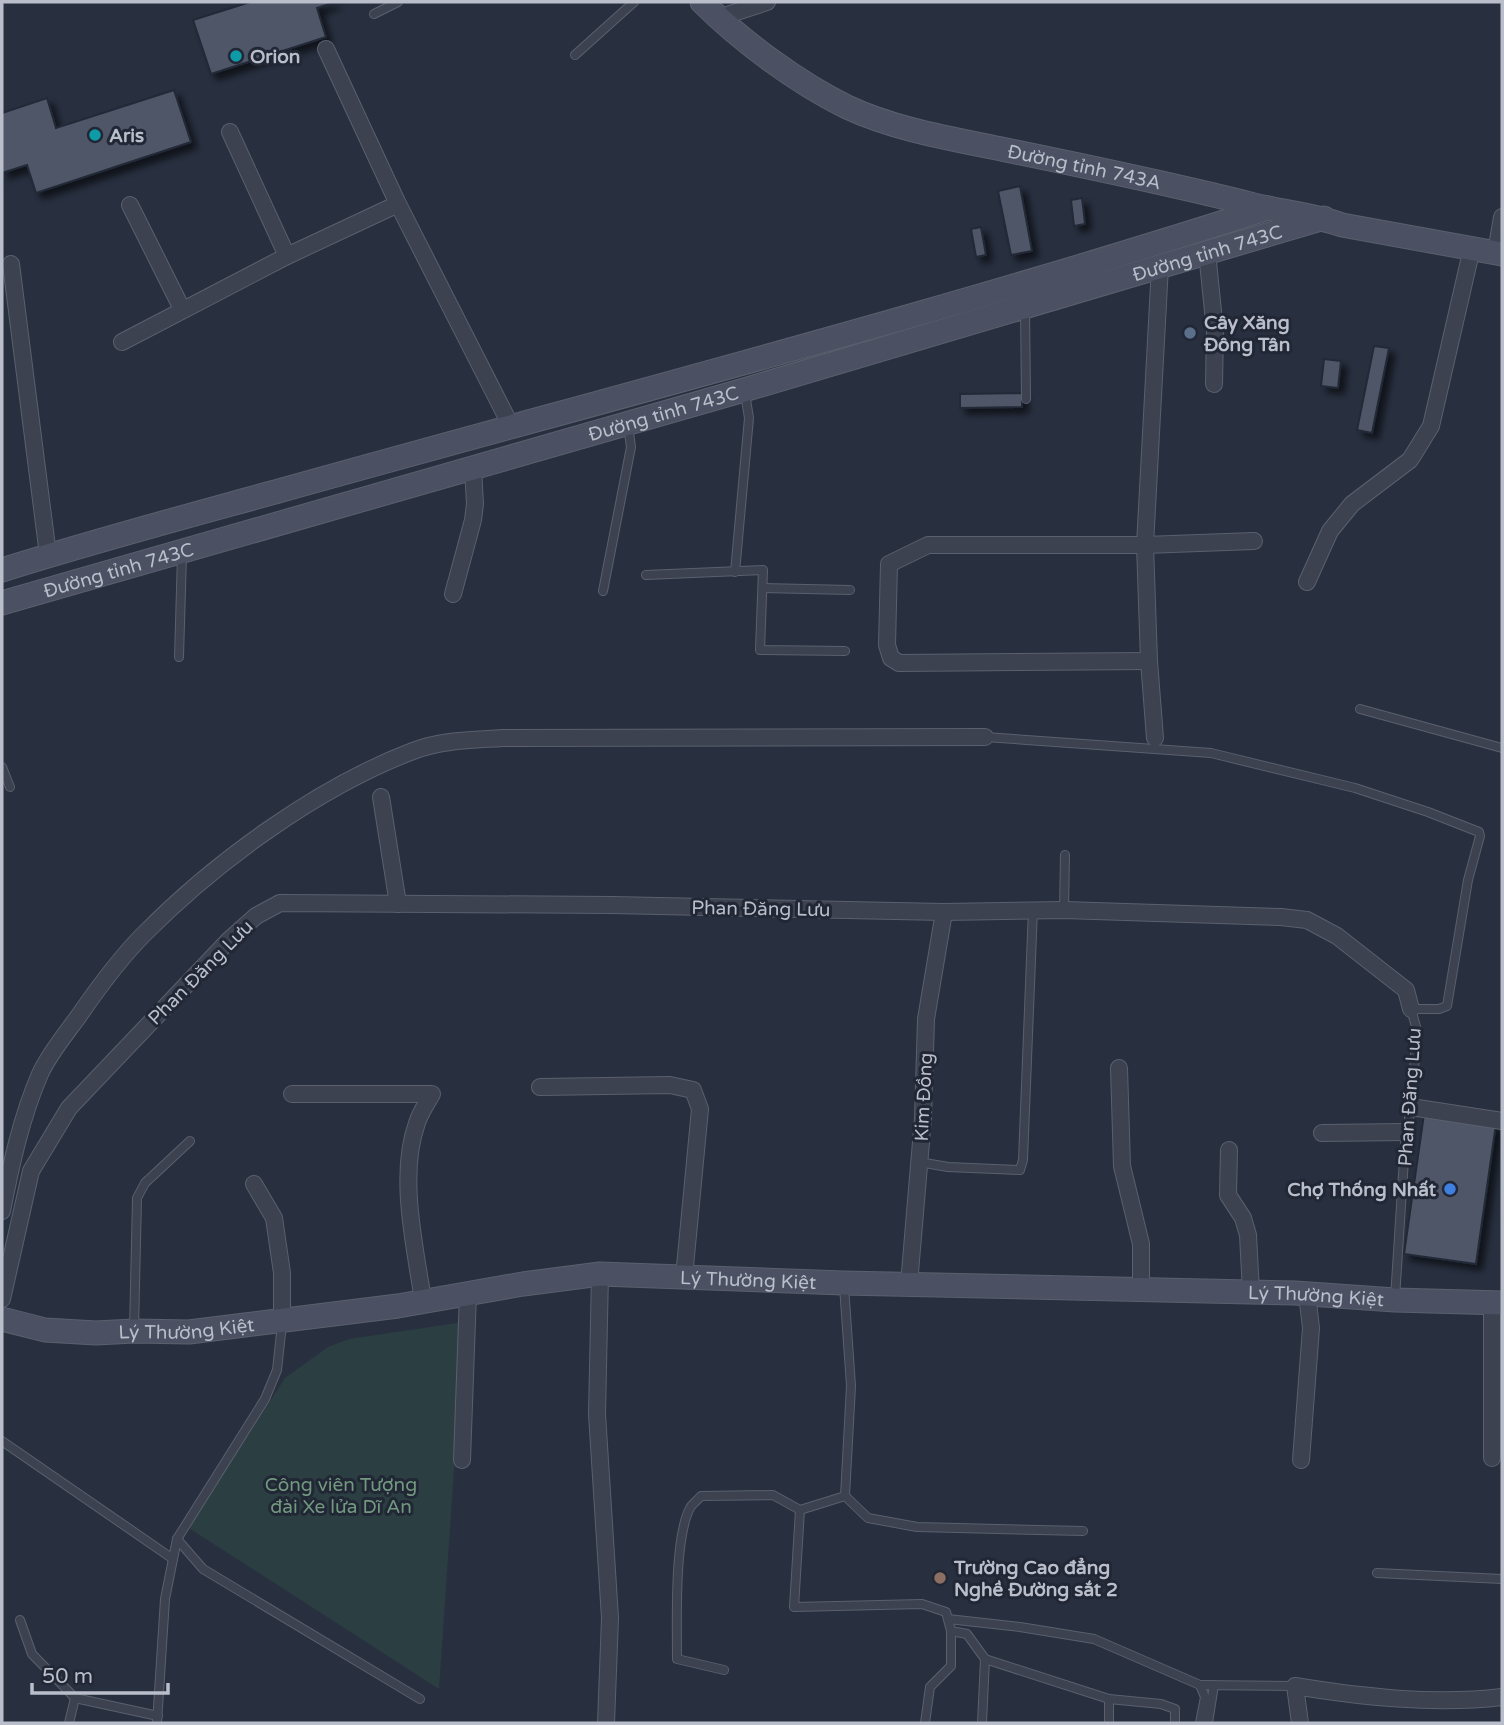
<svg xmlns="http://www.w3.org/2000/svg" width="1504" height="1725" font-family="'Varela Round',sans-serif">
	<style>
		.green { fill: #2b3e42 }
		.building { fill: #4f5768; stroke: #232937; stroke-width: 2; filter: url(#shadow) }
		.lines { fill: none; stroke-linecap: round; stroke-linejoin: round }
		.service-casing { stroke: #5a606d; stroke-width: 10 }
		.minor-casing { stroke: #5a606d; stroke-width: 18 }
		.secondary-casing { stroke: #5a606d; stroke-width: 25 }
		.service { stroke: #3c4250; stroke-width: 8 }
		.minor { stroke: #3c4250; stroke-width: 16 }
		.secondary { stroke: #4b5162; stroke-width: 23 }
		.culture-dot { fill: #0f9aa8; stroke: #212735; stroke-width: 2.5 }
		.service-dot { fill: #5c6f8a; stroke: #212735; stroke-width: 2.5 }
		.shop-dot { fill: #3f7fe0; stroke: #212735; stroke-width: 2.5 }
		.education-dot { fill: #8d6e63; stroke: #212735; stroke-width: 2.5 }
		.labels { text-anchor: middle; stroke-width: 6; stroke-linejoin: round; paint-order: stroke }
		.poi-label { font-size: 19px; font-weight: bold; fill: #b9beca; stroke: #212735; text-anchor: start }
		.street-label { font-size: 19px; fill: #b9beca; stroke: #212735 }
		.park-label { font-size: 19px; fill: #72997f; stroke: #212735 }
	</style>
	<defs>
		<filter id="shadow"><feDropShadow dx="6" dy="6" stdDeviation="3.5" flood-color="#0009"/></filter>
	</defs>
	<rect width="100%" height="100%" fill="#283040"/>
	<path class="green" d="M464,1322l-25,367 -250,-161 96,-150 43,-31 21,-8z"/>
	<g class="building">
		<path d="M250,2h86l-19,6 9,29 -115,37 -18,-54z"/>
		<path d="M174,90l17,52 -155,51 -9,-28 -25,8v-60l45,-15 9,30z"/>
		<path d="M1020,186l12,65 -21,4 -13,-64z"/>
		<path d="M1082,198l3,26 -11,2 -3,-26z"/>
		<path d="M981,227l5,28 -10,2 -5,-28z"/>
		<path d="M1374,346l15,2 -17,85 -15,-3z"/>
		<path d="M1324,359l17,2 -3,27 -17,-2z"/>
		<path d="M1022,393v14l-62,1v-14z"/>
		<path d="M1424,1114l72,10 -20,140 -72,-10z"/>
	</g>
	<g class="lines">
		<defs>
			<g id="service">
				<path d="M374,14l24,-12"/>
				<path d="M575,55l59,-53"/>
				<path d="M1025,309l1,90"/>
				<path d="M735,572l14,-154 -4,-25"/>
				<path d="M646,575l117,-5 -3,80 85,1"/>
				<path d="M763,588l87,2"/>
				<path d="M603,591l28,-144 -3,-21"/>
				<path d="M179,657l3,-102"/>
				<path d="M1360,709l142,39"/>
				<path d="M985,737l226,16 144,35 73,24 51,20 1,4 -12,44 -21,126 -8,3h-28l6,21 -6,77 -6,37 -10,154"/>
				<path d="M2,767l8,20"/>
				<path d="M1064,910l1,-55"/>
				<path d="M919,1162l29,5 72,3 3,-10 10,-251"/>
				<path d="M844,1286l7,100 -6,110 -45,14 -6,97 128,-3 24,8 5,19v35l-21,21 -5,36"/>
				<path d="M134,1330l3,-132 8,-15 45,-42"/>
				<path d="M2,1441l171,118"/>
				<path d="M845,1496l23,22 49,9 166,4"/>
				<path d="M177,1539l26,30 217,130"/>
				<path d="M1377,1573l125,6"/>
				<path d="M948,1619l72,8 74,12 106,46 5,12 -5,26"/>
				<path d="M20,1620l12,34 43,44 83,18"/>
				<path d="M951,1631l16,3 18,25 124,40 52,5 14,5v14"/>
				<path d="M724,1670l-47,-11c0,-36 -3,-121 13,-151 2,-4 8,-8 11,-12l72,-1 27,15"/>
				<path d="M1200,1685l95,1"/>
				<path d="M69,1723l6,-25"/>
				<path d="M157,1723l8,-124 12,-60 88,-140 12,-29 5,-46"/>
				<path d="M982,1723l3,-64"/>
				<path d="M1109,1723v-24"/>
				<path d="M1208,1723l6,-38"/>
			</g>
			<g id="minor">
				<path d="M718,18l49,-16"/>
				<path d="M326,49l72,155 113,222"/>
				<path d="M230,132l57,124"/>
				<path d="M130,205l52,104"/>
				<path d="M1207,252l8,79 -1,53"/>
				<path d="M1496,252l6,-35"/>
				<path d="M11,264l37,291"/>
				<path d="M122,342l165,-86 111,-52"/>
				<path d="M1307,582l23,-51 22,-27 58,-44 21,-34 41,-178"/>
				<path d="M453,594l20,-74 2,-16 -2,-36"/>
				<path d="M1149,661l-250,2 -8,-5 -4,-13 2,-81 39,-19h217l109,-4"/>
				<path d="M1155,738l-6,-77 -4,-116 15,-279"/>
				<path d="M381,797l17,107"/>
				<path d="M1119,1068l3,98 19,78v45"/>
				<path d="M540,1087l130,-2 23,5 7,19 -16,168"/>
				<path d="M292,1094h140c-5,9 -12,19 -15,29 -19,52 -2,124 6,177"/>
				<path d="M1411,1107l91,14"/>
				<path d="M1322,1133l84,-1"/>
				<path d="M1229,1150l-1,45 15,23 5,17 3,57"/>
				<path d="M254,1184l20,34 8,55v48"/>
				<path d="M2,1211c9,-46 19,-93 38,-137 9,-20 25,-39 38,-57 20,-29 41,-58 66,-83 71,-72 174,-147 269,-183 28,-11 60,-11 89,-13l483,-1"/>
				<path d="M600,1274l-3,140 13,204 -4,105"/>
				<path d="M909,1284l14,-166 3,-99 18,-107"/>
				<path d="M2,1299l29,-128 38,-63 160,-168 27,-24 24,-13 332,2 332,7 120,-2 217,7 26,3 30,16 69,54 5,19"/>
				<path d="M1492,1458v-155"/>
				<path d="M462,1460l6,-167"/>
				<path d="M1301,1460l10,-132 -4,-34"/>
				<path d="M1300,1723l-5,-37c67,11 139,19 207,11"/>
			</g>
			<g id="secondary">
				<path id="s1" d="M702,2c39,39 96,81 145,105 49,23 106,32 159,43 83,17 166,34 248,55 29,7 60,10 88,20l160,29"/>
				<path d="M2,570c92,-29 186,-54 280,-80 329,-92 660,-177 986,-282"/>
				<path id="s2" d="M2,603l742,-213 580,-172"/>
				<path id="s3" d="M2,1319l43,11 51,3 38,-2 55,1 209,-26 125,-22 77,-10 243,9 452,10 100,7 107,3"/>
			</g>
		</defs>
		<use href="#service" class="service-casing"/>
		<use href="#minor" class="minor-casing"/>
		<use href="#secondary" class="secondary-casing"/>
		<use href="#service" class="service"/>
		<use href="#minor" class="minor"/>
		<use href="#secondary" class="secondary"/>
	</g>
	<g class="culture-dot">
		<circle cx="236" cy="56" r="7"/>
		<circle cx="95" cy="135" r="7"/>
	</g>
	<circle class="service-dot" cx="1190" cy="333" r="7"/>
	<circle class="shop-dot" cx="1450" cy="1189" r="7"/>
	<circle class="education-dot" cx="940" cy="1578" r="7"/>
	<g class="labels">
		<g class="poi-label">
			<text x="250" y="63">Orion</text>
			<text x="109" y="142">Aris</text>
			<text x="1204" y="329">Cây Xăng<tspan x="1204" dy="22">Đông Tân</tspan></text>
			<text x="1436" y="1196" text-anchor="end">Chợ Thống Nhất</text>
			<text x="954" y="1574">Trường Cao đẳng<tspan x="954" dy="22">Nghề Đường sắt 2</tspan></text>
		</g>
		<g class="street-label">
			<text dy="7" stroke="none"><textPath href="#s1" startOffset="425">Đường tỉnh 743A</textPath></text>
			<text dy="7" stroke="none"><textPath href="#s2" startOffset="1255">Đường tỉnh 743C</textPath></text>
			<text dy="7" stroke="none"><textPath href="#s2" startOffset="688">Đường tỉnh 743C</textPath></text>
			<text dy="7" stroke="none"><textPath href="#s2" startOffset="121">Đường tỉnh 743C</textPath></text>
			<text transform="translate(761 908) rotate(1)" y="7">Phan Đăng Lưu</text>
			<text transform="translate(200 972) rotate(-45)" y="7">Phan Đăng Lưu</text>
			<text transform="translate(923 1097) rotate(-87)" y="7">Kim Đồng</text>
			<text transform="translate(1409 1097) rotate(-86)" y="7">Phan Đăng Lưu</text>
			<text dy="7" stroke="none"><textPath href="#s3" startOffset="752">Lý Thường Kiệt</textPath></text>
			<text dy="7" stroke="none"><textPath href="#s3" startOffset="1320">Lý Thường Kiệt</textPath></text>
			<text dy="7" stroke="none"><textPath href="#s3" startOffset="186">Lý Thường Kiệt</textPath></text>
		</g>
		<g class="park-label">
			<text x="341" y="1491">Công viên Tượng<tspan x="341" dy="22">đài Xe lửa Dĩ An</tspan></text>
		</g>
	</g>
	<rect width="1504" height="1725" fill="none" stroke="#b9beca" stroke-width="7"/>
	<path d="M32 1683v10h136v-10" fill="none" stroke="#b9beca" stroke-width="3.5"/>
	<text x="42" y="1683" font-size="21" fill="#b9beca" stroke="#212735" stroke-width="5" paint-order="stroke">50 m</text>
</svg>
